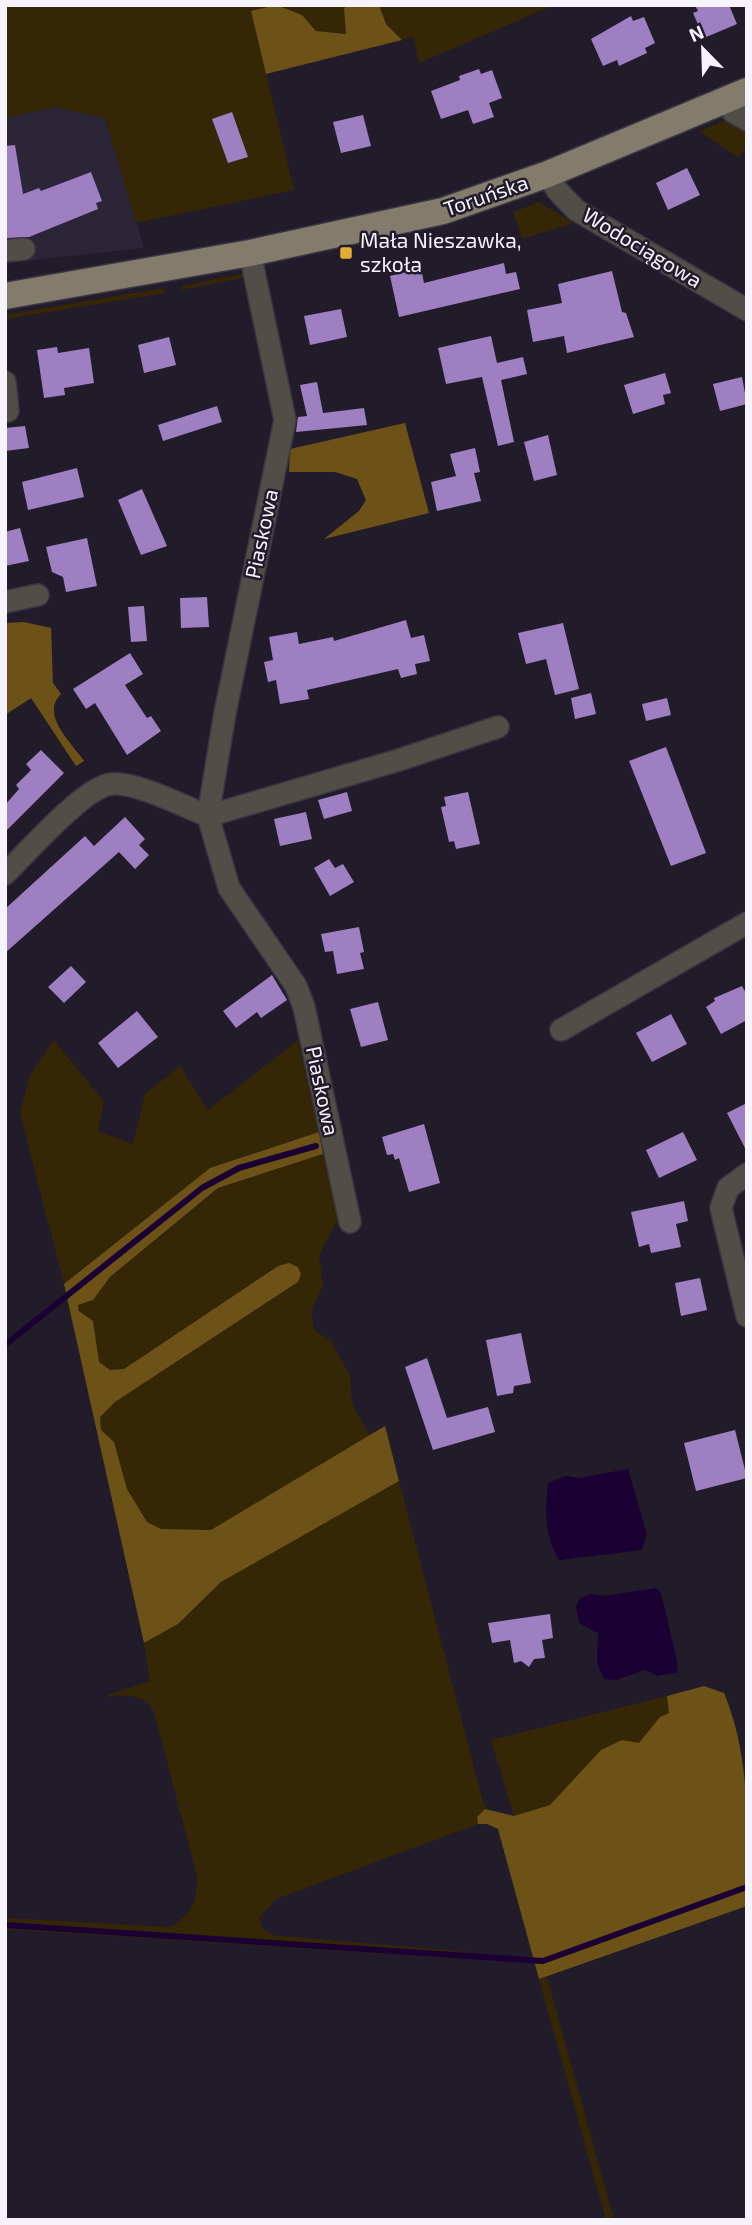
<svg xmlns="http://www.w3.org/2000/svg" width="752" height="2225" font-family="'Exo 2',sans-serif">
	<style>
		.built { fill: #2c2437 }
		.green { fill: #352605 }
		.forest { fill: #6c5216 }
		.water { fill: #1b0034 }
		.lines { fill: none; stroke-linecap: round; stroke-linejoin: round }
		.stream { stroke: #1b0034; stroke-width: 6 }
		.building { fill: #9d7fc2 }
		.minor-casing { stroke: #3b3643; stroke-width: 24 }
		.major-casing { stroke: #3b3643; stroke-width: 29 }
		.minor { stroke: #514e47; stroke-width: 21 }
		.major { stroke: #837c6d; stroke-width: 26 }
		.poi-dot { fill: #e3ae35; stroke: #221c2a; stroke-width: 2.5 }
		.labels { text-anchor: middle; stroke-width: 5; stroke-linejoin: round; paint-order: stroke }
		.street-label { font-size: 21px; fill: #f6f3fc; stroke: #221c2a }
		.poi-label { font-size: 21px; fill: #f6f3fc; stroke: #221c2a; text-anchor: start }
	</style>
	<rect width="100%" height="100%" fill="#221c2a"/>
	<path class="built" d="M55,107l50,11 39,130 -139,15v-145z"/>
	<g class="green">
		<path d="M5,5h270l-24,6 43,179 -158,33 -31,-105 -50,-11 -50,11z"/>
		<path d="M276,5h71l-3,4 3,25 -31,-3 -14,-16z"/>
		<path d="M379,5h175l-135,58 -6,-26 -11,3 -16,-16z"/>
		<path d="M727,120l20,9v16l-8,13 -40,-27z"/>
		<path d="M539,202l35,21 -52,16 -8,-27z"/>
		<path d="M247,273v4l-66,13v-4z"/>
		<path d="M163,288l2,5 -160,26v-4z"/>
		<path d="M54,1040l50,62 -6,29 35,13 12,-50 35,-28 28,44 90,-70 21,92 -109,36 -146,116 -44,-171 10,-38z"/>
		<path d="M323,1154l16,63 -20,38 4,30 -12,26 3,19 17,11 19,35 2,28 18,32 -159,94 -50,-1 -14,-7 -20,-33 -13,-46 -13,-13 -1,-13 15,-15 183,-120 3,-8 -23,-8 -154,103 -14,1 -12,-7 -3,-18 -17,-40 15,-5 17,-23 109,-89z"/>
		<path d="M399,1481l86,328 -8,8 1,7 -202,75 -17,19 3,10 10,7 196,17 -1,7 -462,-30v-11l165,9c24,-13 29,-29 26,-55l-42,-160c-11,-20 -30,-17 -51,-15l47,-16 -6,-38 34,-19 43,-42z"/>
		<path d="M667,1696l2,17 -9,4 -21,27 -38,6 -50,55 -37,11 -23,-76z"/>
		<path d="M547,1977l67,243h-8l-67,-241z"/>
	</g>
	<g class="forest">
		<path d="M276,5l26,10 14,16 30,3 -2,-25 3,-4h32l7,19 16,16 -136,34 -15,-63z"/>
		<path d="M405,423l24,90 -105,26 35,-28 7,-11 -9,-21 -22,-7h-46l1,-23z"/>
		<path d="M24,622l27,6 2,55 8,11c-21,21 10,48 23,67l-8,5 -45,-68 -26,17v-92z"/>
		<path d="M319,1132l4,22 -105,34 -108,89 -17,23 -15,5 1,6 14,10 6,41 11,8 14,-1 154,-103 11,-3 9,4 3,7 -3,8 -183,120 -15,15 1,13 13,12 13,47 20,33 14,7 50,1 174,-104 14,55 -178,101 -43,42 -34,19 -80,-359 146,-116z"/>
		<path d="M704,1686l20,7c28,67 23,140 23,213l-208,73 -41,-150 -11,-5h-9l-1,-7 8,-8 29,7 36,-11 51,-55 21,-10 17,3 21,-26 9,-4 -2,-17z"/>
	</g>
	<g class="water">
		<path d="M628,1469l19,65 -5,16 -83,10c-15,-26 -14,-48 -11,-77l18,-7 13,2z"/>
		<path d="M656,1588l5,5 17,72 -1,8 -20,3 -12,-6 -29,10 -12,-1 -7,-16 1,-30 -19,-10 -3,-16 4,-9 11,-4 13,2z"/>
	</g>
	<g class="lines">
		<g class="stream">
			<path d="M5,1345l197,-157 37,-20 77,-22"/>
			<path d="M5,1925l538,36 204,-74"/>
		</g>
	</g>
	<g class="building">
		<path d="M695,5h34l8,19 -33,14 -11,-25 5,-2z"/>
		<path d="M631,16l2,5 11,-4 11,26 -10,5 2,5 -28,13 -2,-6 -14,6 -12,-27z"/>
		<path d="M479,69l2,5 11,-4 10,28 -13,5 5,14 -21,7 -5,-14 -27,9 -10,-28 29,-11 -1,-4z"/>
		<path d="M232,112l16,45 -20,6 -16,-44z"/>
		<path d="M363,115l8,31 -30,7 -8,-31z"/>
		<path d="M15,145l8,49 16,-6 2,3 50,-19 11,29 -6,2 2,6 -69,28 -24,1v-92z"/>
		<path d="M687,168l13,27 -32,15 -12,-27z"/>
		<path d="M504,263l2,11 10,-2 4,17 -121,28 -9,-41 31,-8 3,15z"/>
		<path d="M612,271l10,41 4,1 8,24 -67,16 -3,-17 -31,6 -6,-32 35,-7 -4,-19z"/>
		<path d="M341,309l6,28 -37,8 -6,-29z"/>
		<path d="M491,336l6,27 26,-6 4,17 -26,6 13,62 -16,4 -16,-69 -36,7 -8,-36z"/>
		<path d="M169,337l7,28 -32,8 -6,-28z"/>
		<path d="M57,347l1,6 31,-5 5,35 -30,5 1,7 -21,3 -7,-48z"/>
		<path d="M665,373l6,20 -8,2 2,9 -32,10 -9,-29z"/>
		<path d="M742,377l5,27 -27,7 -7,-27z"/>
		<path d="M317,382l6,31 41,-5 3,17 -71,7 2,-15 9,-1 -7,-31z"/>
		<path d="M217,406l5,16 -59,19 -5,-16z"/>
		<path d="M25,426l4,22 -24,3v-23z"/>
		<path d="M548,435l9,40 -23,6 -10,-39z"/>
		<path d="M475,448l5,24 -6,1 7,28 -44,10 -6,-29 25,-6 -6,-22z"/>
		<path d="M77,468l7,29 -56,13 -6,-28z"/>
		<path d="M142,489l25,57 -26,9 -23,-55z"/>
		<path d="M20,528l9,33 -24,5v-34z"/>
		<path d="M87,538l10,48 -31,6 -3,-15 -11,-5 -6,-25z"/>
		<path d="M207,597l2,30 -28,1 -1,-30z"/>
		<path d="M144,606l3,35 -16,1 -3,-35z"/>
		<path d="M406,620l5,18 13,-3 6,26 -15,3 2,10 -16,4 -3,-9 -91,21 2,9 -29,5 -4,-24 -8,2 -4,-20 9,-2 -4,-23 28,-5 2,12 34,-7 1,4z"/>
		<path d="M563,623l16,66 -24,6 -9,-36 -20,5 -8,-31z"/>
		<path d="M130,653l13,21 -18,11 22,33 4,-2 10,15 -34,24 -32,-52 -9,6 -13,-20z"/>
		<path d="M591,693l5,21 -21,5 -4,-21z"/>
		<path d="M667,698l4,17 -25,6 -4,-17z"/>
		<path d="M666,747l40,106 -35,13 -42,-105z"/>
		<path d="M41,750l23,23 -59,59v-27l14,-16 -3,-4 15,-15 -5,-6z"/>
		<path d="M347,792l5,19 -28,8 -6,-19z"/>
		<path d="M468,792l12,52 -24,5 -2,-8 -5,1 -8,-35 5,-1 -2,-9z"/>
		<path d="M306,812l6,27 -32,7 -6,-27z"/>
		<path d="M125,817l20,22 -6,6 10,10 -14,14 -16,-17 -114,101v-44l80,-73 9,10z"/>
		<path d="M329,859l6,9 8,-4 11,18 -24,14 -16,-28z"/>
		<path d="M359,927l5,25 -4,1 4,16 -27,5 -4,-23 -8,1 -4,-18z"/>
		<path d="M71,966l15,16 -22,21 -16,-16z"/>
		<path d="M272,975l15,25 -26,18 -4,-6 -21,16 -13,-17z"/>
		<path d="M742,986l5,9v25l-26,14 -15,-27 9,-6 -1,-3z"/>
		<path d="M378,1002l10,38 -27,7 -11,-38z"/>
		<path d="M137,1011l21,26 -40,31 -20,-25z"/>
		<path d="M671,1014l16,30 -35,18 -16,-29z"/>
		<path d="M747,1103v49l-20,-39z"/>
		<path d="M424,1124l16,59 -31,9 -10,-34 -4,2 -2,-6 -6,1 -5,-18z"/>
		<path d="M683,1132l14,28 -38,18 -13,-28z"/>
		<path d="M684,1201l4,20 -12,3 5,23 -30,6 -2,-9 -10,3 -8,-35z"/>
		<path d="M700,1278l7,32 -26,6 -6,-33z"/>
		<path d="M521,1333l10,50 -17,3 -1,7 -16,3 -11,-56z"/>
		<path d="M427,1358l20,60 41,-11 7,25 -62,18 -28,-83z"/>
		<path d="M735,1430l12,48 -51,13 -12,-48z"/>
		<path d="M550,1614l3,24 -11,2 3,18 -11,1 -5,8 -8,-6 -7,2 -4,-23 -18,3 -4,-20z"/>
	</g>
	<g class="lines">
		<defs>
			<g id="minor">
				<path d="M726,100l7,12 14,8"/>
				<path d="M548,174l9,16 19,20 171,100"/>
				<path d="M5,251l19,-2"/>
				<path d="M250,253l35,167 -60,293 -17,103 21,72 67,98 8,21 46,215"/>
				<path d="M5,382l3,29"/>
				<path d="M5,602l33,-7"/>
				<path d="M208,816l191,-56 99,-33"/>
				<path d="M5,874c22,-21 79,-87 106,-90 24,-3 74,23 97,32"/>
				<path d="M561,1030l186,-107"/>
				<path d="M747,1174l-19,14 -7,20 26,108"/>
			</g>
			<path id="major" d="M5,296l245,-43 193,-42 105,-37 199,-83"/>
		</defs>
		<use href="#minor" class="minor-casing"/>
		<use href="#major" class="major-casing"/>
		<use href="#minor" class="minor"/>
		<use href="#major" class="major"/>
	</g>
	<rect class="poi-dot" x="339" y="246" width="14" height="14" rx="3.5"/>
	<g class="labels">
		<g class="street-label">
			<text transform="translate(486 196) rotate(-19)" y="7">Toruńska</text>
			<text transform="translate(642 248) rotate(31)" y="7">Wodociągowa</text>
			<text transform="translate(262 534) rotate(-78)" y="7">Piaskowa</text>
			<text transform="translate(322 1091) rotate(78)" y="7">Piaskowa</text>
		</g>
		<g class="poi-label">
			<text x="360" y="248">Mała Nieszawka,<tspan x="360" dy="24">szkoła</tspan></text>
		</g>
	</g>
	<rect width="752" height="2225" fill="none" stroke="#f6f3fc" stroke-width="14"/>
	<g transform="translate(703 49) rotate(337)" stroke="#221c2a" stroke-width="5" paint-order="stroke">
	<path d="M0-5L12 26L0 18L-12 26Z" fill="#f6f3fc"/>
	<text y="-10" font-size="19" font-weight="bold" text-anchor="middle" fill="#f6f3fc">N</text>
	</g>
</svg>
